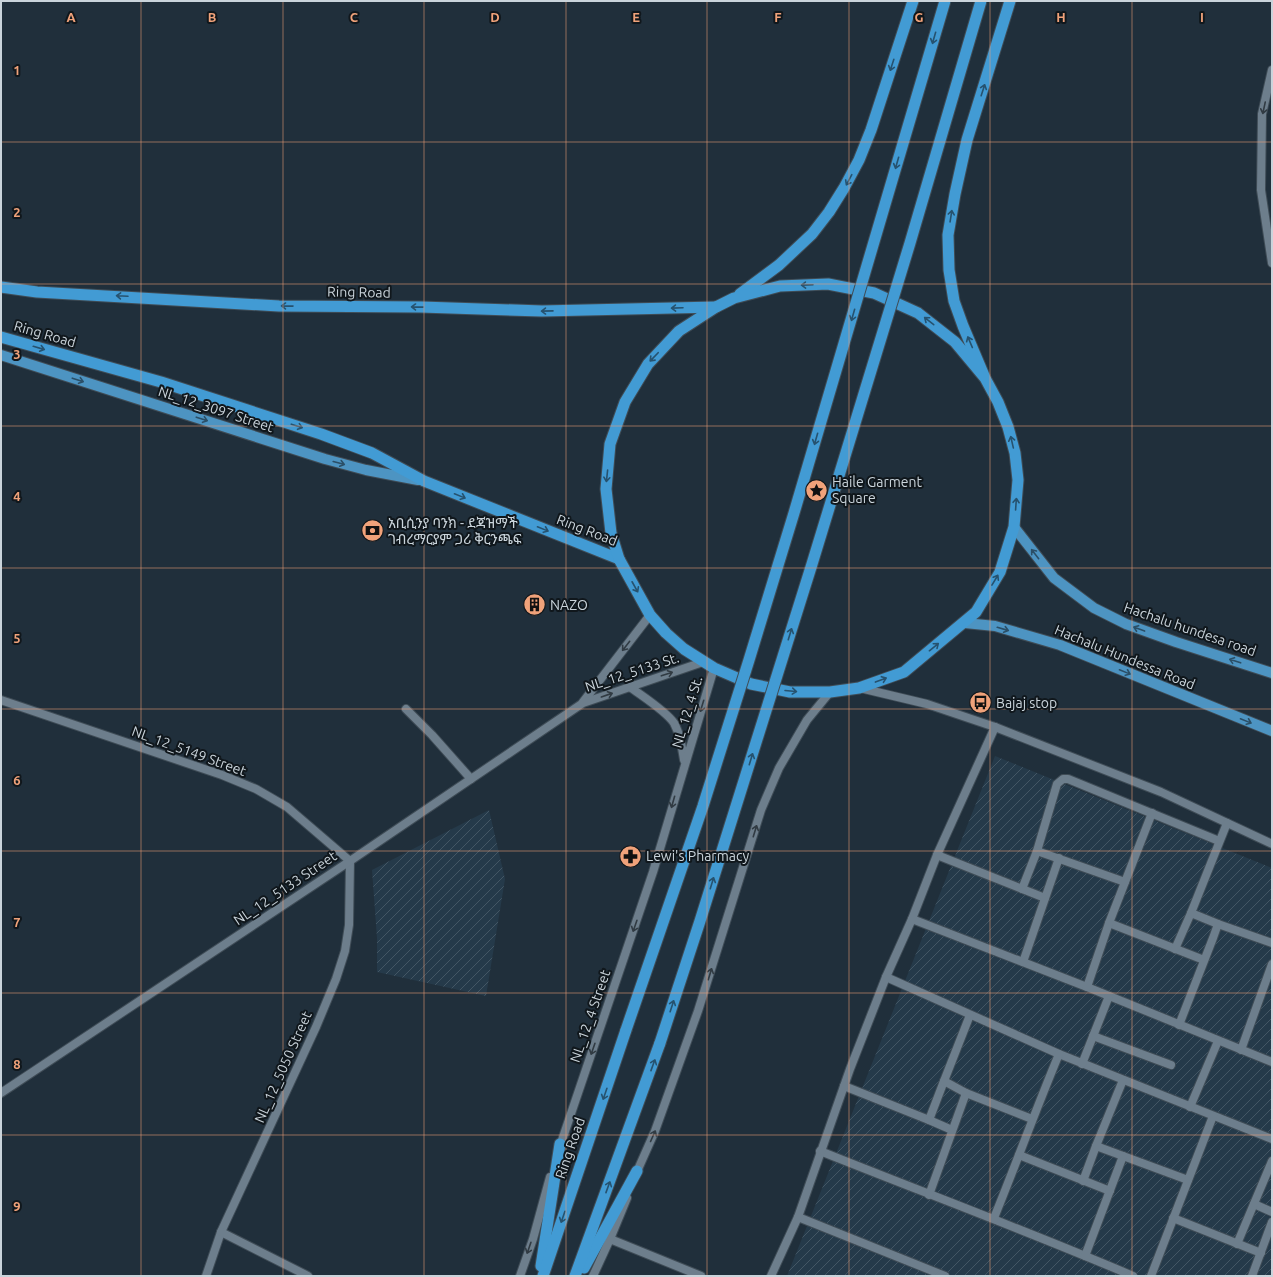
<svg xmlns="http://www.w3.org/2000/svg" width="1273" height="1277" font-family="Ubuntu,'Noto Sans Ethiopic',sans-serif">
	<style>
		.industrial { fill: url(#industrial-furrows) }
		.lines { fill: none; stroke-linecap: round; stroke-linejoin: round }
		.minor-casing { stroke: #3f4c56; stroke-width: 10 }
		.tertiary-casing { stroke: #3f4c56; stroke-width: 10 }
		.primary-casing { stroke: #3f4c56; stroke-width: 12 }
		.trunk-casing { stroke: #3f4c56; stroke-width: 13 }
		.minor { stroke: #6d7e8c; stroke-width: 8 }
		.tertiary { stroke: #6d7e8c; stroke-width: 8 }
		.primary { stroke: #4d94c2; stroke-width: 10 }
		.trunk { stroke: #429bd4; stroke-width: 11 }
		.trunk-bridge-casing { stroke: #3f4c56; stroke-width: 13; stroke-linecap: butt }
		.trunk-bridge { stroke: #429bd4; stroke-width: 11 }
		.oneway { stroke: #26526f }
		.oneway2 { stroke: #313b43 }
		.oneway3 { stroke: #2b4f67 }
		.grid { fill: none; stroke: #f0a27a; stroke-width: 1; stroke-opacity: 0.55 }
		.labels { text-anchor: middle; stroke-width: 4; stroke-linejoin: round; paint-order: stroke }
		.street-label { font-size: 14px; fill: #cad4db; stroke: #10171c }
		.poi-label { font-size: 14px; fill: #cad4db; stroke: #10171c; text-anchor: start }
		.grid-label { font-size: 13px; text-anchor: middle; font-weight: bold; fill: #f0a27a; stroke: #10171c; stroke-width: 4; stroke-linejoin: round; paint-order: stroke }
	</style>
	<defs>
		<pattern id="industrial-furrows" width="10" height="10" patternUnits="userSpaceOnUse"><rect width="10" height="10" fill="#253a4a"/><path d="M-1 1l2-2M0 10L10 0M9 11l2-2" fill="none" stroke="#435664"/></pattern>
	</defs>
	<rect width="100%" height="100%" fill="#202f3b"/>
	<g class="industrial">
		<path d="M995,756l277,112v408h-485z"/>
		<path d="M489,810l16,69 -19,117 -109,-24v-34l-5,-68z"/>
	</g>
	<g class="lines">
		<defs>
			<g id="minor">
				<path d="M1272,70l-10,44 -1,76 11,73"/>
				<path d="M860,688l67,16 68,23 166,65 111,52"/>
				<path d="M1,700l221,75 34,14 31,18 63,54 -1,64 -4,26 -9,28 -20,48 -95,205 -15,44"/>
				<path d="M406,709l26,26 39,44"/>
				<path d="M937,855l108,43"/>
				<path d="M1125,882l-88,-31 20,-67 6,-5h5l151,62"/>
				<path d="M1022,889l15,-38"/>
				<path d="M912,919l175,68 185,75"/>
				<path d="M1109,923l95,37"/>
				<path d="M1218,924l54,19"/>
				<path d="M1175,949l16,-36"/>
				<path d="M1023,962l36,-104"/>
				<path d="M886,977l173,77 213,85"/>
				<path d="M1087,987l22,-64 43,-110"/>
				<path d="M1179,1025l34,-87 5,-14 -27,-11 36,-90"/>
				<path d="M1093,1036l78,29"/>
				<path d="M1241,1050l31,-86"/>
				<path d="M1082,1064l27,-68"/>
				<path d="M844,1086l85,34 15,-39"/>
				<path d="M966,1093l66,26"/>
				<path d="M1190,1107l28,-66"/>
				<path d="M929,1120l23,10"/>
				<path d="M820,1151c105,42 210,81 313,125"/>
				<path d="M1019,1155l91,36"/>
				<path d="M1123,1156l65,24"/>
				<path d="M1083,1181l13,-35"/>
				<path d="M929,1195l37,-102 -22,-12 26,-66"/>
				<path d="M1254,1204l18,8"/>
				<path d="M798,1217l147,59"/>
				<path d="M994,1218c22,-54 42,-109 65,-164"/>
				<path d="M1173,1218l88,35"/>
				<path d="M221,1232l87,44"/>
				<path d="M610,1239l91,37"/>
				<path d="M1237,1244l35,-83"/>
				<path d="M1085,1256l38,-100 -27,-10 27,-66"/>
				<path d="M771,1276l27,-59 52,-148 36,-92 26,-58 25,-64 58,-128"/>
				<path d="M1151,1276l62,-160"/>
				<path d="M1252,1276l20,-54"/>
			</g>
			<g id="tertiary">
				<path d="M630,687c12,9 36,24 44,36 6,11 8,24 10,37"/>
				<path d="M583,702l67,-87"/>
				<path d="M1,1093l349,-232 233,-158 120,-41"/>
				<path d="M559,1149l94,-277 61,-204"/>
				<path d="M635,1176l20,-45 43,-120 63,-201 18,-42 28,-48 23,-28"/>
				<path d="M520,1276l13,-37 17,-62"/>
				<path d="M593,1276l17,-37 17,-41"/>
			</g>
			<g id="primary">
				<path d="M1,355l324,104 41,11 52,10"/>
				<path d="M1014,527l40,51 40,30 32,16 50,18 96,31"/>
				<path d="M965,623l30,3 65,19 212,86"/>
			</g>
			<g id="trunk">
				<path d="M1,287l36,5 242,14 142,1 121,4 174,-4"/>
				<path d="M740,294l39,-29 33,-31 17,-22 15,-24 15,-28 12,-30 42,-129"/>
				<path d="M1,337l160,45 160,52 51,19 52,28 195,78"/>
				<path d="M985,378l-30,-36 -37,-29 -44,-20 -46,-9 -48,2 -46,12 -18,9 -37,24 -31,33 -23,38 -15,42 -4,45 5,44 8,26 31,56 16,18 18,16 30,19 37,16 39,8h40l29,-4 45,-16 72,-60 24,-40 14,-45 4,-47 -3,-27 -7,-26 -10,-25 -13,-24 -22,-52 -9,-25 -5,-31 -1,-35 7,-41 12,-54 43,-139"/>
				<path d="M541,1266l19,-122"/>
				<path d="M584,1268l53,-97"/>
				<path d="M543,1276l83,-246"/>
				<path d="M575,1276l85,-233"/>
			</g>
		</defs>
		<use href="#minor" class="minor-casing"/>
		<use href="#tertiary" class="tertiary-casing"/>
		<use href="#primary" class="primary-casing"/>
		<use href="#trunk" class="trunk-casing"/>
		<use href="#minor" class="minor"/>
		<use href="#tertiary" class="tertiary"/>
		<use href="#primary" class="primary"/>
		<use href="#trunk" class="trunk"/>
		<defs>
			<g id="trunk-bridge">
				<path d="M626,1030l77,-224 46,-146 45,-147 151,-512"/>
				<path d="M660,1043l40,-122 112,-357 98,-321 71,-242"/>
			</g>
		</defs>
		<use href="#trunk-bridge" class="trunk-bridge-casing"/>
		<use href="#trunk-bridge" class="trunk-bridge"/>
	</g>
	<defs><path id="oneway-shaft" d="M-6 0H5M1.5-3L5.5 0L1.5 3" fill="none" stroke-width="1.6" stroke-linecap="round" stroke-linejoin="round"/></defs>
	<g class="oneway">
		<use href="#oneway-shaft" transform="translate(934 38) rotate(106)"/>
		<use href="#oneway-shaft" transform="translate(892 65) rotate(108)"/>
		<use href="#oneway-shaft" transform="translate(983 90) rotate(-72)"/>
		<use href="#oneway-shaft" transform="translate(897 163) rotate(106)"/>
		<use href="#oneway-shaft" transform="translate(849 180) rotate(118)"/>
		<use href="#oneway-shaft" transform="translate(951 216) rotate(-81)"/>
		<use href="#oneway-shaft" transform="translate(807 285) rotate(178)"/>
		<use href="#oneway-shaft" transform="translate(122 296) rotate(-177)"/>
		<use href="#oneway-shaft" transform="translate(287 306) rotate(-179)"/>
		<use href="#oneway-shaft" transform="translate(417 307) rotate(-179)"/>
		<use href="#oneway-shaft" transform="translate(677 308) rotate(178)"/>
		<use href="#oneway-shaft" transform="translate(547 311) rotate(179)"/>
		<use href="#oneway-shaft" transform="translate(853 315) rotate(106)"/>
		<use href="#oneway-shaft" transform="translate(929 321) rotate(-142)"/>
		<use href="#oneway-shaft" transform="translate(970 342) rotate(-113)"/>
		<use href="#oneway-shaft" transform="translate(39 348) rotate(16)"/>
		<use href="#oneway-shaft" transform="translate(654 357) rotate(134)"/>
		<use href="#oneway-shaft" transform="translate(297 426) rotate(18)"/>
		<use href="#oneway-shaft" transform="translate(816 439) rotate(106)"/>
		<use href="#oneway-shaft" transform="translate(1012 442) rotate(-103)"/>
		<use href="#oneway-shaft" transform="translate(607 476) rotate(96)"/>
		<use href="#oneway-shaft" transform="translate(460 496) rotate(22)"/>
		<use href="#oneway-shaft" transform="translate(1016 504) rotate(-86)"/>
		<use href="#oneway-shaft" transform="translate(543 529) rotate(22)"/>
		<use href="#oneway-shaft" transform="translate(995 580) rotate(-59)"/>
		<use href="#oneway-shaft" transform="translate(635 587) rotate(61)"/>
		<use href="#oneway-shaft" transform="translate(790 634) rotate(-73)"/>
		<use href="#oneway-shaft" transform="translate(934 647) rotate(-39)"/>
		<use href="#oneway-shaft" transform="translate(881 680) rotate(-20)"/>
		<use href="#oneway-shaft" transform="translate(791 691) rotate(5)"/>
		<use href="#oneway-shaft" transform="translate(751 759) rotate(-73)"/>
		<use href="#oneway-shaft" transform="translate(712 883) rotate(-73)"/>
		<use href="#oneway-shaft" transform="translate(672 1006) rotate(-72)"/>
		<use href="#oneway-shaft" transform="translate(653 1065) rotate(-70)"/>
		<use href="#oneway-shaft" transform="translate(605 1094) rotate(109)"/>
		<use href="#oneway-shaft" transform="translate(608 1187) rotate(-70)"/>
		<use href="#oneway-shaft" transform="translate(563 1217) rotate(109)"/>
	</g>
	<g class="oneway2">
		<use href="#oneway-shaft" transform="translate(1264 108) rotate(102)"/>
		<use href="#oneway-shaft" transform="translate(626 646) rotate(128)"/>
		<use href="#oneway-shaft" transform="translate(667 674) rotate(-18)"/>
		<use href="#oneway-shaft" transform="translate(607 695) rotate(-19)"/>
		<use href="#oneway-shaft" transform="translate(702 706) rotate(107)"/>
		<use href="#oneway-shaft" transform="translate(673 802) rotate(106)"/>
		<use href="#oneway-shaft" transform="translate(755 831) rotate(-73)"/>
		<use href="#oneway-shaft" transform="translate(635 926) rotate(109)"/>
		<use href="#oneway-shaft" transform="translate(710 974) rotate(-73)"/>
		<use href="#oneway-shaft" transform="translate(593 1049) rotate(109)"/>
		<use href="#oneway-shaft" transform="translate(653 1136) rotate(-66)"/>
		<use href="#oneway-shaft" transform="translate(529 1248) rotate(109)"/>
	</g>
	<g class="oneway3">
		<use href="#oneway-shaft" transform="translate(78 380) rotate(18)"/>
		<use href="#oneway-shaft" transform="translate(202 419) rotate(18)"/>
		<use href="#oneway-shaft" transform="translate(339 463) rotate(15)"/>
		<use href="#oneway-shaft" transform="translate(1035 554) rotate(-128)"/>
		<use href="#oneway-shaft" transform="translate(1003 629) rotate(16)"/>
		<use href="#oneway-shaft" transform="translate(1139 629) rotate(-160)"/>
		<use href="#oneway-shaft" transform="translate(1235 661) rotate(-162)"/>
		<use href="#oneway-shaft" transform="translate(1125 672) rotate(22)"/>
		<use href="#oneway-shaft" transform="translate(1246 721) rotate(22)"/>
	</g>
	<path class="grid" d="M141,1v1275M283,1v1275M424,1v1275M566,1v1275M707,1v1275M849,1v1275M990,1v1275M1132,1v1275M1,142h1271M1,284h1271M1,426h1271M1,568h1271M1,709h1271M1,851h1271M1,993h1271M1,1135h1271"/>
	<defs>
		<symbol id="sight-disc" viewBox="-11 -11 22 22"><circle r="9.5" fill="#f0a27a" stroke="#10171c"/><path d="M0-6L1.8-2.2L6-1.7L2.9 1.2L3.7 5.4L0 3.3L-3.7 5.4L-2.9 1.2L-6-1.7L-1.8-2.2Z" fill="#111"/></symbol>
		<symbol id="bank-disc" viewBox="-11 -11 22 22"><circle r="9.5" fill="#f0a27a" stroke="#10171c"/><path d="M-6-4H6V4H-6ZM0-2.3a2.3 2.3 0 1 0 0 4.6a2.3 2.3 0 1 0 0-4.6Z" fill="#111"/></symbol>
		<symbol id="building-disc" viewBox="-11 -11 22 22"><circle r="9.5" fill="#f0a27a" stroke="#10171c"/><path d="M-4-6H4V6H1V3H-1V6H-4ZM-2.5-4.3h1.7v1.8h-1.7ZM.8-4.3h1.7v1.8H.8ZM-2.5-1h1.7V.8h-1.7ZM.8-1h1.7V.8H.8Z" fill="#111"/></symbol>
		<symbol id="bus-disc" viewBox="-11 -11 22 22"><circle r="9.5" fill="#f0a27a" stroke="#10171c"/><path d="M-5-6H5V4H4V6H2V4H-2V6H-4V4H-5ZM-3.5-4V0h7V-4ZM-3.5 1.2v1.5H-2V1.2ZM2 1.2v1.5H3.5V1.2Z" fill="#111"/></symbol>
		<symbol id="pharmacy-disc" viewBox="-11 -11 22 22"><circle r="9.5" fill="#f0a27a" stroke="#10171c"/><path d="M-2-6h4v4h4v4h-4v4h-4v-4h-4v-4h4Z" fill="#111"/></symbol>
	</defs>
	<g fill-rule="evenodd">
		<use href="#sight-disc" x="804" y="478" width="25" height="25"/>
		<use href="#bank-disc" x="360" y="518" width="25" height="25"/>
		<use href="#building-disc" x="522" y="592" width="25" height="25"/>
		<use href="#bus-disc" x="968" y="690" width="25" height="25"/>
		<use href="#pharmacy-disc" x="618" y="844" width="25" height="25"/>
	</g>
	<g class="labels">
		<g class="street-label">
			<text transform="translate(359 292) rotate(1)" y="5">Ring Road</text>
			<text transform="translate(45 334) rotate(16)" y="5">Ring Road</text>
			<text transform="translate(216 409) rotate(18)" y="5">NL_12_3097 Street</text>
			<text transform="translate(587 530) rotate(21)" y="5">Ring Road</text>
			<text transform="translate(1190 629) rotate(19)" y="5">Hachalu hundesa road</text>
			<text transform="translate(1125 657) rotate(22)" y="5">Hachalu Hundessa Road</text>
			<text transform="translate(632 672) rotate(-18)" y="5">NL_12_5133 St.</text>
			<text transform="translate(687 712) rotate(-73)" y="5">NL_12_4 St.</text>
			<text transform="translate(189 751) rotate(20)" y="5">NL_12_5149 Street</text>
			<text transform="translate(285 888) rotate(-34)" y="5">NL_12_5133 Street</text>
			<text transform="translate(590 1016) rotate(-71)" y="5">NL_12_4 Street</text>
			<text transform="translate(283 1067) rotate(-66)" y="5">NL_12_5050 Street</text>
			<text transform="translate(570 1148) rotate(-71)" y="5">Ring Road</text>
		</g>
		<g class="poi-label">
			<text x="832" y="487">Haile Garment<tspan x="832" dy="16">Square</tspan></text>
			<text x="388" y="528">አቢሲንያ ባንክ - ደጃዝማች<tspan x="388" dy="16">ገብረማርያም ጋሪ ቅርንጫፍ</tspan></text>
			<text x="550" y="610">NAZO</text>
			<text x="996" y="708">Bajaj stop</text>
			<text x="646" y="861">Lewi's Pharmacy</text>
		</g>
	</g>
	<g class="grid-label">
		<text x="71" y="22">A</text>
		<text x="212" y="22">B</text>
		<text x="354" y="22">C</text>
		<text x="495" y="22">D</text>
		<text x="636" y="22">E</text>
		<text x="778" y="22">F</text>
		<text x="919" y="22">G</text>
		<text x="1061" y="22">H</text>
		<text x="1202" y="22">I</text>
		<text x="17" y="75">1</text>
		<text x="17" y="217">2</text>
		<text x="17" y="359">3</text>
		<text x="17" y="501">4</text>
		<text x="17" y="643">5</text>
		<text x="17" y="785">6</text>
		<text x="17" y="927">7</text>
		<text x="17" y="1069">8</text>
		<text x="17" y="1211">9</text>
	</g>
	<rect width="1273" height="1277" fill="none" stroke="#cad4db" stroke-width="4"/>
</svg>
